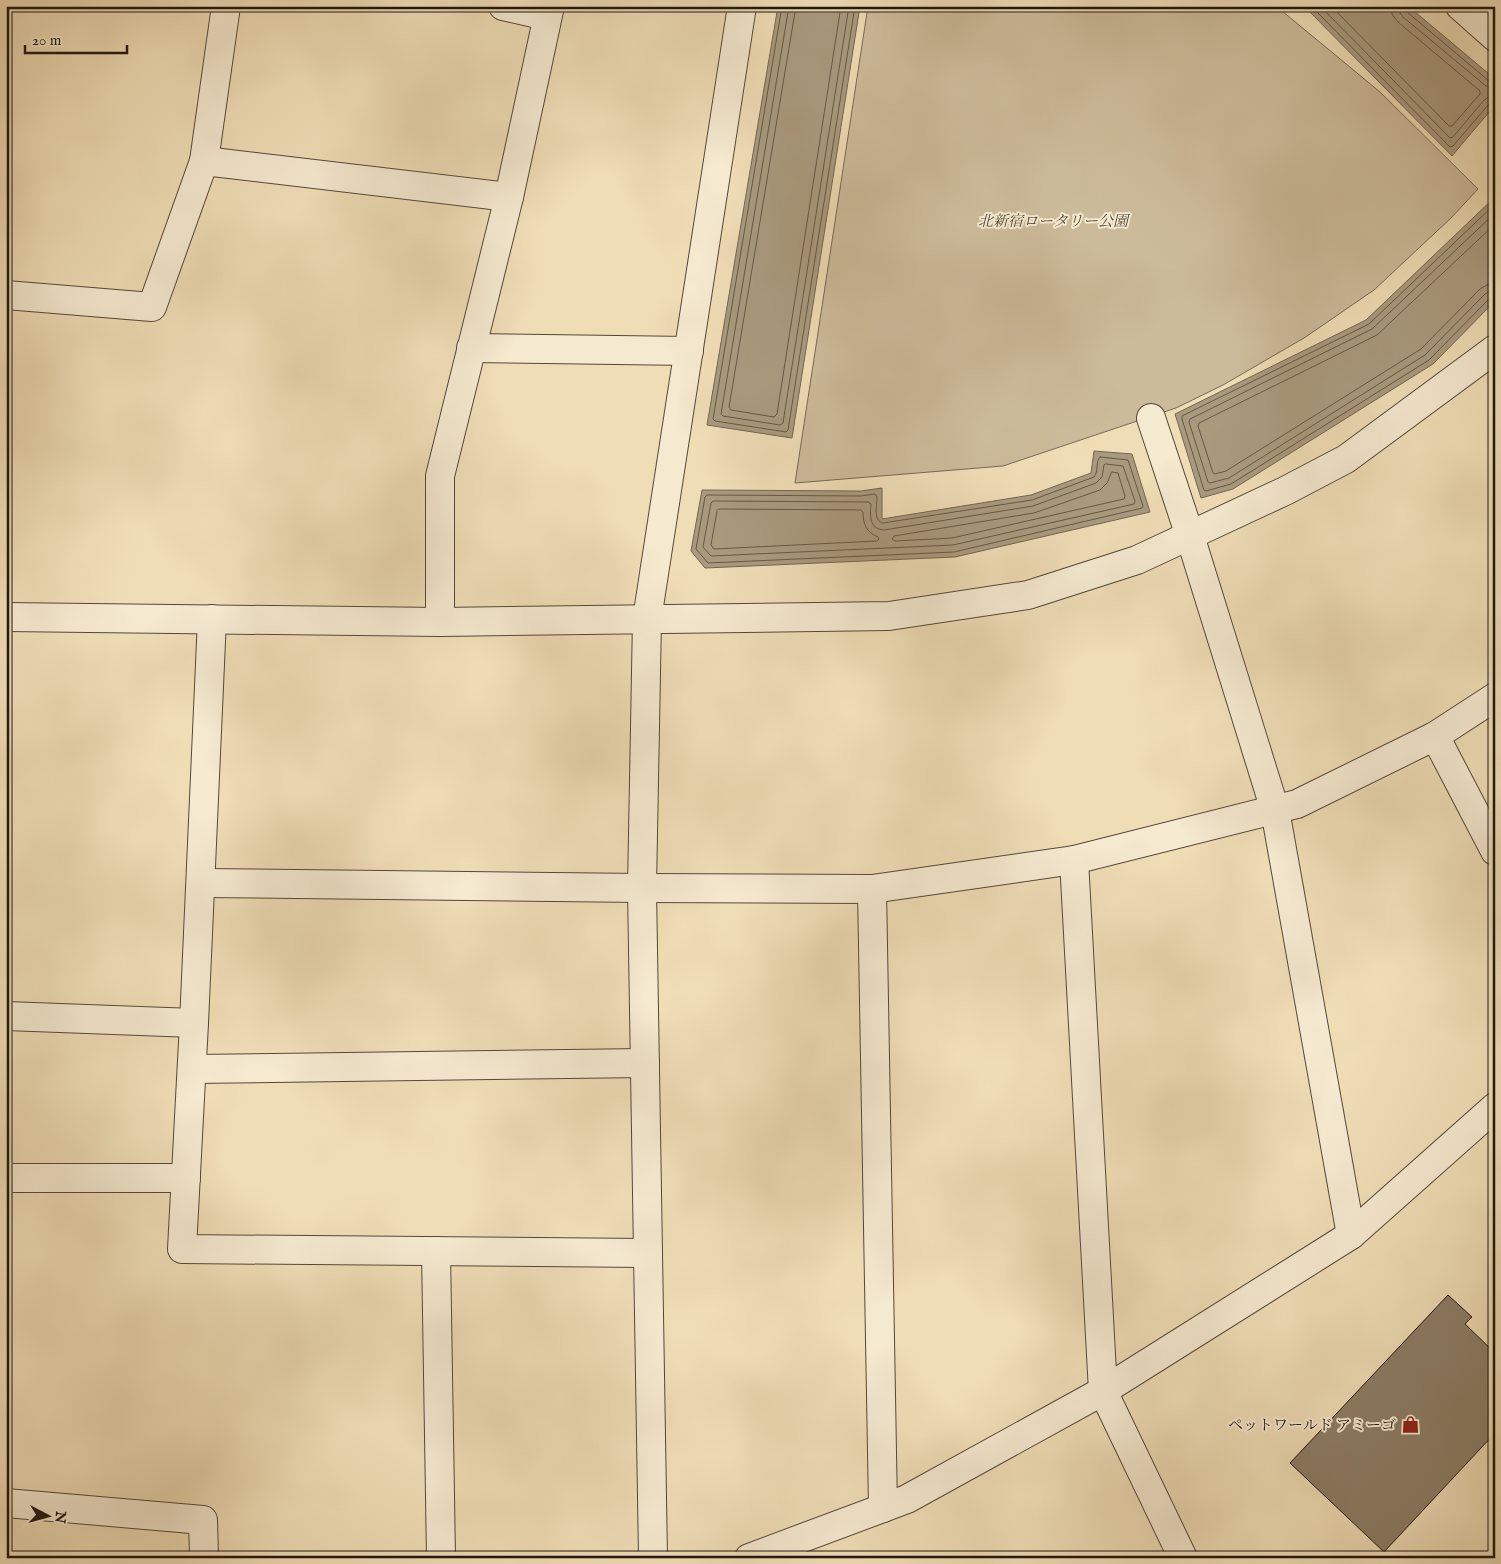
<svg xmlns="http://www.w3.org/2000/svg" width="1501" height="1564" font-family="'IM FELL English','Noto Serif JP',serif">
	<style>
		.green { fill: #ccbb9a; stroke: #766956 }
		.water { fill: #a99a7e; stroke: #736652 }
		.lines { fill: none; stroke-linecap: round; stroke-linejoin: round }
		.shore { stroke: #655848; stroke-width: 1 }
		.building { fill: #8c7e67; stroke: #211711 }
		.minor-casing { stroke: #54483a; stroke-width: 30 }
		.minor { stroke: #f5e9d0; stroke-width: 28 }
		.labels { text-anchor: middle; stroke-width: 4; stroke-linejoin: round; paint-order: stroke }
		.park-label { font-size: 15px; font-style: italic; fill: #54483a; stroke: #f5e9d0 }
		.poi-label { font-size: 15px; fill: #211711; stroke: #f5e9d0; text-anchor: end }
	</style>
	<rect width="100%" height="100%" fill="#efddb6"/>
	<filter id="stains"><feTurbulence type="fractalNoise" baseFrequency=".004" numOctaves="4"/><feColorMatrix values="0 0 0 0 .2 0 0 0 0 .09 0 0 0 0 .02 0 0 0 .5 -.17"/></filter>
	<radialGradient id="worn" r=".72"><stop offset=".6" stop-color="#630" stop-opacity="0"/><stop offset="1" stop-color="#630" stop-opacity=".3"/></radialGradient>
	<path class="green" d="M868,6h408l104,86 98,97 -27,29 -77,72 -70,48 -81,47 -47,23 -173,58 -208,17z"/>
	<g class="water">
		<path d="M778,6h82l-68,432 -85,-13z"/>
		<path d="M1304,6h104l87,73v26l-43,51z"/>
		<path d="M1495,197v104l-62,63 -200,125 -32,9 -26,-84 191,-94z"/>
		<path d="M1094,451l38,3 18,58 -195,45 -250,11 -14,-17 11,-61 159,1 21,-3v31l149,-24 60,-22z"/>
	</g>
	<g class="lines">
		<g class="shore">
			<path d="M782,6l-69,413 2,2 71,11 2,-2 67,-424"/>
			<path d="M789,6l-68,408 2,2 57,9 3,-2 66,-417"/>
			<path d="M796,6l-67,401 2,3 43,7 3,-3 64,-408"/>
			<path d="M1311,6l139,141 3,-1 36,-42 6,-1"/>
			<path d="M1320,6l130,132 3,-1 31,-37 5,-3 6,-1"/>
			<path d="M1331,6l118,120h3l28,-32v-3l-82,-69 -6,-8 -1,-8"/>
			<path d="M1399,6l1,7 3,4 83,69 9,2"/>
			<path d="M1405,6l2,6 82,69 6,1"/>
			<path d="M1495,204l-126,120 -187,92v3l22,71 2,1 25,-7 198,-124 60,-61 6,-2"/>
			<path d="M1495,213l-123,116 -182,90 -1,3 19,60 2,1 19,-5 196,-123 60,-61 4,-2 6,-1"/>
			<path d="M1495,224l-118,111 -178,88 -1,3 15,47 2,1 11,-3 195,-122 59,-60 7,-4 8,-1"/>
			<path d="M1100,457l28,3 15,46 -1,2 -188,44 -246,11 -12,-14 9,-52 2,-2 154,1 14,-2 2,3c0,9 -4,24 6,26l149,-23 62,-23c5,-6 1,-15 6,-20z"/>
			<path d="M1106,464l17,2 12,35 -1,3 -181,41 -242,11 -8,-9 8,-44 2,-2 155,1 3,2c-1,12 -2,25 13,26l149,-24 63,-23 6,-6 2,-12z"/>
			<path d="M1112,472l6,1 7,23 -1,3 -172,39 -57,3 -3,-2 2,-3 140,-23 66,-23 7,-7z"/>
			<path d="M719,509l142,1 2,2c0,12 3,20 15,25l1,2 -2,2 -163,8 -3,-4 6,-34z"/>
		</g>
	</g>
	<path class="building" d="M1448,1295l24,22 -7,7 30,29v80l-111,119 -94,-89z"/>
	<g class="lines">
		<defs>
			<g id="minor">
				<path d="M503,6l44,10"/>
				<path d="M1460,6l35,31"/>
				<path d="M204,161l305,36"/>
				<path d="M6,295l146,12 52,-146 22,-155"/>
				<path d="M471,348l218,3"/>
				<path d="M1151,418l39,118 85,274 76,425"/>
				<path d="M6,617l434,5 449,-6 139,-21 109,-35 148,-69 61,-32 149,-110"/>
				<path d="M212,619l-18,404 -12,226 466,4"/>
				<path d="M440,622v-146l69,-279 41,-191"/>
				<path d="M1435,736l60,115"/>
				<path d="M1074,860l29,531 80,167"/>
				<path d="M201,883l441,5 230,1 202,-29 223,-56 138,-68 60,-39"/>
				<path d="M872,889l11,619"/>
				<path d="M6,1016l188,7"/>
				<path d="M192,1069l453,-6"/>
				<path d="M6,1178h180"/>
				<path d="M436,1251l5,307"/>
				<path d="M6,1503l197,17 1,38"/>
				<path d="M653,1558l-11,-670 5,-269 95,-613"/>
				<path d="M749,1558l158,-59 196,-108 248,-156 144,-128"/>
			</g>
		</defs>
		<use href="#minor" class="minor-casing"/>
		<use href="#minor" class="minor"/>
	</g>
	<defs>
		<symbol id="shop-bare" viewBox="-9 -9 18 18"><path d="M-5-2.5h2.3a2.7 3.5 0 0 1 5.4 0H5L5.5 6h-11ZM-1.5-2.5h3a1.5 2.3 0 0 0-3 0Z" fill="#8f2418" stroke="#f5e9d0" stroke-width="2.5" paint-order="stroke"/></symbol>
	</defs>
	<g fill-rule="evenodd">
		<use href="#shop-bare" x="1398" y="1412" width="25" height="25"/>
	</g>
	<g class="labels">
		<g class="park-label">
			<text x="1053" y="226">北新宿ロータリー公園</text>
		</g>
		<g class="poi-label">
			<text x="1396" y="1430">ペットワールド アミーゴ</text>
		</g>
	</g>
	<rect width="1501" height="1564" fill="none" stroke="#efddb6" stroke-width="25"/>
	<rect x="8" y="8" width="1486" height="1549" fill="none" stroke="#211711" stroke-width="2.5"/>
	<rect x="12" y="12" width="1476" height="1539" fill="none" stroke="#211711"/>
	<g transform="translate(48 1516) rotate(96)" stroke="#f5e9d0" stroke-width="4" paint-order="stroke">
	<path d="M0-4L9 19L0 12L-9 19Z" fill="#211711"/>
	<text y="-8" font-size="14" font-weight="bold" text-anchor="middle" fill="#211711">N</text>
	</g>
	<path d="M25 45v8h102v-8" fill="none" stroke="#211711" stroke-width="2.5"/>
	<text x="32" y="45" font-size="15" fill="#211711" stroke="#f5e9d0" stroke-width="4" paint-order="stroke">20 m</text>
	<rect width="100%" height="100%" filter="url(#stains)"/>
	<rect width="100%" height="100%" fill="url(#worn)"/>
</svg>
